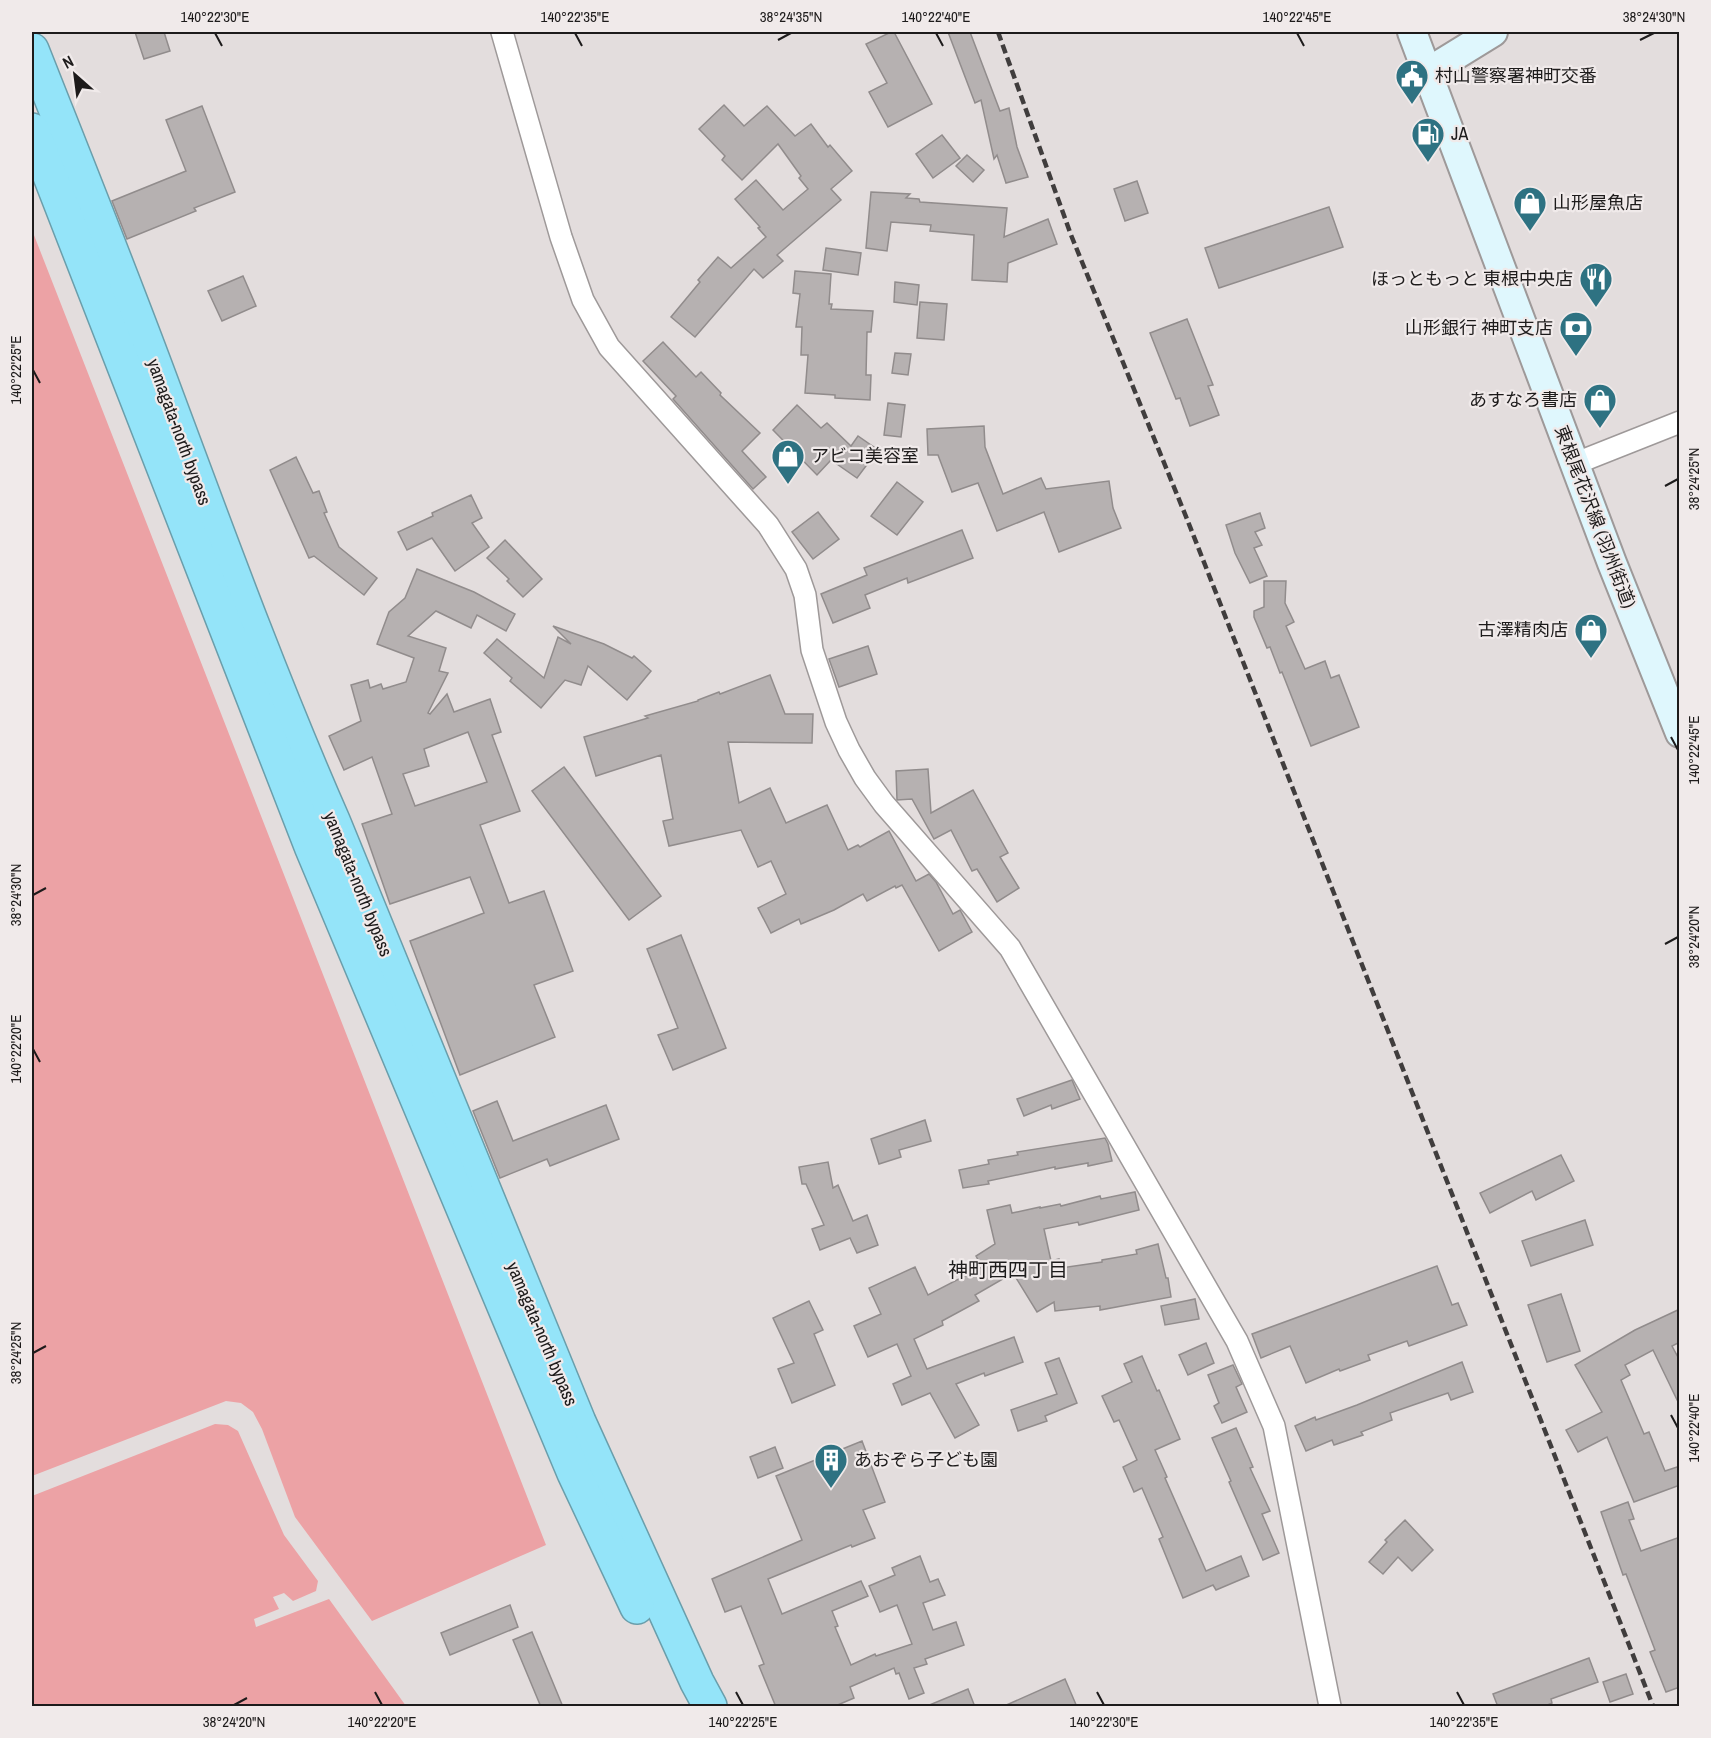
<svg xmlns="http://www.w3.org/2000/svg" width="1711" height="1738" font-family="'Archivo Narrow','Noto Sans JP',sans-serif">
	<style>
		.green { fill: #eca2a5 }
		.building { fill: #b6b1b1; stroke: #918c8c; stroke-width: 1.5; fill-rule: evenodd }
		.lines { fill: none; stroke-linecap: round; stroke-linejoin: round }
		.street-casing { stroke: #9e9999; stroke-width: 24 }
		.secondary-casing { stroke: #9e9999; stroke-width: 32 }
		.highway-casing { stroke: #6a9eab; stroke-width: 36 }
		.street { stroke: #fff; stroke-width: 21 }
		.secondary { stroke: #dff7fd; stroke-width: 28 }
		.highway { stroke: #94e4f9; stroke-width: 33 }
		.rail { stroke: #403d3d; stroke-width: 4.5; stroke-dasharray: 9 4.5; stroke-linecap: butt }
		.ticks { fill: none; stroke: #1d1b1b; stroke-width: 2 }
		.labels { text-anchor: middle; stroke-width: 4.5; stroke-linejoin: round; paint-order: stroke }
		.poi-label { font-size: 18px; fill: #1d1b1b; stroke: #f0eaea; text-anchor: start }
		.street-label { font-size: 18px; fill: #1d1b1b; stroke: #f0eaea }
		.neighbourhood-label { font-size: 20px; fill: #1d1b1b; stroke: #f0eaea }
		.neatline { fill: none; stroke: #1d1b1b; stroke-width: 2 }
		.ticks-label { font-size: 15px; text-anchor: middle; fill: #1d1b1b }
	</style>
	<rect width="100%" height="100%" fill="#e3dddd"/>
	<g class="green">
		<path d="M32,230l514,1315 -174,76 -77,-104 -33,-88 -9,-17 -12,-9 -15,-2 -194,75z"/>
		<path d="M215,1424l13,1 10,6 46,104 34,46 -2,10 -23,10 -9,-8 -11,4 6,12 -25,10 2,8 73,-28 77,107h-374v-210z"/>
	</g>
	<g class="building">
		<path d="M135,32h29l6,19 -26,8z"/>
		<path d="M891,32h3l38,72 -44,23 -19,-35 18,-9 -21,-39z"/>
		<path d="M948,32h22l30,79 9,-3 8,39 11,30 -22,6 -9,-28 -3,4 -13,-59 -6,3z"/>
		<path d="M724,105l20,21 23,-20 28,30 16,-12 17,23 2,-2 22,26 -21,18 10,11 -64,55 6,6 -20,17 -9,-9 -59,68 -24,-20 29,-35 -2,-2 20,-23 13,11 35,-31 -8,-9 2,-1 -25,-28 21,-19 27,30 25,-21 -9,-11 2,-2 -23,-32 -36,36 -20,-20 3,-4 -26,-27z"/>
		<path d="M202,106l33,86 -41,16 2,3 -69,28 -15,-38 74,-30 -20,-51z"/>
		<path d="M942,135l18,23 -27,20 -17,-24z"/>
		<path d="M967,155l17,15 -11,12 -17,-16z"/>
		<path d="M1137,181l11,32 -23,8 -11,-32z"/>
		<path d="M871,192l39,2 -4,4 13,1 1,3 87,6 -3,29 44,-18 9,25 -49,19 -1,19 -35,-2 2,-45 -44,-4 1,-6 -40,-3 -4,29 -21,-3z"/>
		<path d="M1329,207l14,40 -124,41 -14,-40z"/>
		<path d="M826,248l35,5 -3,22 -35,-5z"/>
		<path d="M795,271l36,3 -2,30h3l-1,5 42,2 -2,21h-4l-1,43h5l-1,25 -35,-2v-3l-30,-2 3,-38h-7l1,-28h-6l4,-33 -7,-1z"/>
		<path d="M243,276l13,30 -34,15 -14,-30z"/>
		<path d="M895,282l24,3 -2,20 -23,-3z"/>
		<path d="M920,302l27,2 -3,36 -27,-2z"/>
		<path d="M1187,319l26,66 -5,1 11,29 -29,11 -10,-28 -4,1 -26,-66z"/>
		<path d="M663,342l33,35 5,-5 20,21 -1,2 40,38 -18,18 24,26 -13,12 -80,-90 3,-3 -33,-35z"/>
		<path d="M895,353l16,1 -3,21 -16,-2z"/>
		<path d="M888,403l17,2 -4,32 -17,-2z"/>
		<path d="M797,405l24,23 6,-5 24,23 7,-10 20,14 -21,28 -26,-18 -14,15 -44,-45z"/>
		<path d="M984,426l1,21 18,47 38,-16 5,11 63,-8 4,27 8,20 -62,24 -15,-40 -47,19 -19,-48 -26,9 -14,-37h-10l-1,-26z"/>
		<path d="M296,457l17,36 6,-2 8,21 -3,1 15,34 38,31 -13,17 -50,-39 -5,2 -39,-88z"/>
		<path d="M897,482l26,20 -26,33 -26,-19z"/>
		<path d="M471,495l11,23 -10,5 17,24 -34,24 -23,-33 -25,12 -9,-18 35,-16 -1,-3z"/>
		<path d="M818,512l21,27 -26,20 -21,-27z"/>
		<path d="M1260,513l5,15 -10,4 7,13 -8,3 13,28 -17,7 -15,-30 -9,-28z"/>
		<path d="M962,530l11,28 -65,25 -1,-5 -42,17 5,13 -37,15 -12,-29 46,-19 -3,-7z"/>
		<path d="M505,540l37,39 -19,18 -16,-16 2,-2 -22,-21z"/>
		<path d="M417,569l57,23 41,22 -9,17 -29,-16 -6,13 -35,-17 -28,25 38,12 -7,23 9,2 -20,40 2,1 17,-20 7,18 36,-13 11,33 -9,3 28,76 -40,14 29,78 35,-12 29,80 -39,14 21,52 -95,38 -50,-134 74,-28 -14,-36 -80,27 -28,-80 30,-10 -20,-57 -28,13 -15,-34 32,-15 -10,-36 17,-5 2,8 11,-4 2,5 23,-7 8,-24 -37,-14 12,-32 16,-14zM468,732l19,50 -72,24 -12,-32 26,-8 -5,-17z"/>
		<path d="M1264,581h22l-1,22 9,19 -8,4 19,43 20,-8 6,17 8,-3 20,52 -48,19 -29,-74 -2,1 -10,-26 -3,1 -13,-31v-6l10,-4z"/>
		<path d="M553,626l51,18 28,14 2,-2 17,15 -24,29 -39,-34 -7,19 -16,-5 -24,28 -31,-27 2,-3 -28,-25 13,-14 47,39 14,-41 13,7z"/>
		<path d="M868,646l9,28 -38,13 -10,-28z"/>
		<path d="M770,675l15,39h28l-1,29 -84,-1 11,61 31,-15 16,35 41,-18 21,45 10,-5 2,2 29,-16 27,50 13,-7 7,8 17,32 7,-4 12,22 -33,19 -37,-66 -6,3 -1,-2 -28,15 -4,-7 -29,16 -33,14 -2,-5 -28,14 -13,-25 28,-14 -15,-33 -13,6 -17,-37 -72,16 -6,-25 10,-2 -12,-64 -65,21 -12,-39 64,-19 -3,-2 53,-15v-1l21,-8 1,2z"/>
		<path d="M564,767l97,129 -32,24 -97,-129z"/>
		<path d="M928,769l3,44 42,-23 35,63 -8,4 19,31 -22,14 -20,-33 -5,2 -21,-41 -17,9 -22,-40 -15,1 -1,-29z"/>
		<path d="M681,935l45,113 -53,22 -15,-35 20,-7 -31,-79z"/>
		<path d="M1072,1080l8,19 -28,10 -1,-4 -27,11 -7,-17z"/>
		<path d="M497,1101l16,40 93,-36 13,34 -69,27 -3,-7 -47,19 -27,-67z"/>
		<path d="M925,1120l6,21 -32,9 2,7 -22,7 -8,-25z"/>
		<path d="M1105,1138l3,6 4,17 -24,5v-3l-33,6v-2l-67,14 1,3 -26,4 -4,-18 30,-6 -1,-4 30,-5 -1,-3z"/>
		<path d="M1561,1155l13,26 -38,19 -4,-9 -42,22 -10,-20z"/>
		<path d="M828,1162l5,26 5,-3 15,36 14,-6 11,30 -21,8 -7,-15 -30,12 -8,-21 12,-4 -18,-41h-4l-3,-17z"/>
		<path d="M1135,1192l4,18 -60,15 -1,-3 -34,7 7,32 8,-2 2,9 41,-6v-2l35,-6 -1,-4 22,-6 8,34h2l3,19 -71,13v-4l-45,5 -1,-9 -17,10 -24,-39 -38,22 4,6 -37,20 1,4 -29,14 13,30 87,-32 9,25 -38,14 -1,-3 -28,11 23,41 -24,13 -25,-45 -28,12 -9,-21 18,-8 -14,-32 -29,13 -14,-31 27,-12 -12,-26 46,-21 13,28 54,-28 -6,-11 19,-12 -8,-34 23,-5 2,8 28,-6v1l20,-4 1,2 39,-10 1,3z"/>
		<path d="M1585,1220l8,25 -62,21 -9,-25z"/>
		<path d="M1437,1266l15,39 6,-2 9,22 -58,21 -2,-5 -39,14 2,5 -30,11 -1,-2 -33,14 -16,-37 -29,12 -9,-24z"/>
		<path d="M1561,1294l19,57 -33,11 -19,-57z"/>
		<path d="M1195,1299l4,20 -34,6 -4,-19z"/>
		<path d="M809,1301l14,29 -9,4 21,51 -43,18 -14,-34 16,-6 -21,-45z"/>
		<path d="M1680,1309v33l-8,4 8,15v45l-27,-56 -28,15 5,10 -9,5 23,54 5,-2 16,39 15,-5v19l-46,17 -27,-65 -29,15 -12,-22 36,-18 -27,-47 60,-35z"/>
		<path d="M1206,1343l8,20 -26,12 -9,-20z"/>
		<path d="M1142,1356l15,35 2,-1 21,49 -25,11 12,27 -2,1 41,93 35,-15 8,20 -33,14 -3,-5 -30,13 -24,-59 4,-2 -21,-49 -8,4 -11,-25 14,-7 -18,-40 -5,2 -12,-26 30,-14 -8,-18z"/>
		<path d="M1059,1358l18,45 -32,13 2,5 -29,10 -7,-21 46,-16 -12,-31z"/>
		<path d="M1462,1362l11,30 -22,8 -3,-7 -58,20 2,7 -31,12 2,3 -29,10 -2,-5 -26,11 -11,-25 20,-9 1,3 41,-15z"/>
		<path d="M1233,1365l9,19 -6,3 11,25 -25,11 -8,-17 5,-3 -11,-28z"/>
		<path d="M1236,1428l17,39 -3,1 20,43 -8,3 17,39 -16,7 -34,-78 2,-1 -19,-43z"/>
		<path d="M862,1441l23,61 -22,8 12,28 -23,9 -1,-2 -83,34 14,35 79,-33 7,15 -36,15 6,15 -3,1 16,38 24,-11 1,2 36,-12 -15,-39 -17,7 -11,-26 26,-11 -3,-7 28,-12 10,26 8,-3 7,16 -22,8 10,27 23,-8 8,23 -39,14 2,5 -13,4 10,25 -15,6 -10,-26 -3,1 -2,-6 -44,19 4,11 -21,9h-57l-17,-41 5,-2 -23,-58 -16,6 -13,-33 90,-39 -26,-64z"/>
		<path d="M775,1447l8,21 -25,10 -8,-21z"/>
		<path d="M1628,1502l6,17 -5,1 12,31 39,-14v150l-14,5 -16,-40 5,-2 -29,-76 -3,1 -22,-63z"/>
		<path d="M1405,1520l28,30 -21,21 -14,-14 -15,17 -14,-12 18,-20 -2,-2z"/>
		<path d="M510,1605l8,22 -68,28 -9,-22z"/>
		<path d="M532,1632l31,75h-22l-28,-67z"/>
		<path d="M1589,1658l9,24 -47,17 1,4 -9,4h-45l-5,-13z"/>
		<path d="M1626,1674l7,20 -23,8 -7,-20z"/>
		<path d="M1065,1679l12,28h-75z"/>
		<path d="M968,1689l7,18h-48v-1z"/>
	</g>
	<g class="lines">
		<defs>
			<g id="street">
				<path d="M502,32l59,205 22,63 26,47 159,178 28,44 9,26 7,55 24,72 13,28 16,28 19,26 126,144 227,393 37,85 56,280"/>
				<path d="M1574,464l106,-42"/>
			</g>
			<g id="secondary">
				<path d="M1412,32l200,531 68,170"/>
				<path d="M1428,72l65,-40"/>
			</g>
			<g id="highway">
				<path d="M32,50c45,114 91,228 133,342 54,145 107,290 169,431l245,599 118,260 13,24"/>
				<path d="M32,130l279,716 263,627 63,134"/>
			</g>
		</defs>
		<use href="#street" class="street-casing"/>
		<use href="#secondary" class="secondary-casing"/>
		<use href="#highway" class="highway-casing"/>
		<use href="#street" class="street"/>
		<use href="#secondary" class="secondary"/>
		<use href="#highway" class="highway"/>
		<path class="rail" d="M998,32l73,203 116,284 466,1187"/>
	</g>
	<path class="ticks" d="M215,33l7,13M575,33l7,13M936,33l7,13M1297,33l7,13M778,40l13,-7M1640,40l14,-7M33,370l7,13M1665,486l13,-7M1671,737l7,13M33,895l13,-7M1665,944l13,-7M33,1049l7,13M33,1353l13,-7M1671,1415l7,13M375,1692l7,13M736,1692l7,13M1097,1692l7,13M1457,1692l7,13M234,1705l13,-7"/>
	<defs>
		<symbol id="civic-pin" viewBox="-11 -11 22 30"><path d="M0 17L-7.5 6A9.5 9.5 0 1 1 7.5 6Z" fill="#2e7282" stroke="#f0eaea"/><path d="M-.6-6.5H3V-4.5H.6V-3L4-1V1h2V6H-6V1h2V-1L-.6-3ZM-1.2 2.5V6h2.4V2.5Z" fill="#fff"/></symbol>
		<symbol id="fuel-pin" viewBox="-11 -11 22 30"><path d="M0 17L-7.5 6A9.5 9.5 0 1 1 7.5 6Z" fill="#2e7282" stroke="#f0eaea"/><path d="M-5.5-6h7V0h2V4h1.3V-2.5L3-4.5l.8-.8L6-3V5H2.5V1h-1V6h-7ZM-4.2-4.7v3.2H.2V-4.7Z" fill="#fff"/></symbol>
		<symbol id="shop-pin" viewBox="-11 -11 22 30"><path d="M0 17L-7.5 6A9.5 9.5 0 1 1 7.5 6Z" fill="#2e7282" stroke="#f0eaea"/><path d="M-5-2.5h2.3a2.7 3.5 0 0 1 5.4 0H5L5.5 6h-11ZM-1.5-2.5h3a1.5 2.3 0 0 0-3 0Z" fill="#fff"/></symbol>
		<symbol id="restaurant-pin" viewBox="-11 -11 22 30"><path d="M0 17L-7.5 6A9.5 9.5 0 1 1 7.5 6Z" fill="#2e7282" stroke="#f0eaea"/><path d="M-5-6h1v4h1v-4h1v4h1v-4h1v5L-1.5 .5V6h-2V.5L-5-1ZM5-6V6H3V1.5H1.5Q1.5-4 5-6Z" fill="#fff"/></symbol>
		<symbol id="bank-pin" viewBox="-11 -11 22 30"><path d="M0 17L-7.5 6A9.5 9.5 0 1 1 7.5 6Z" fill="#2e7282" stroke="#f0eaea"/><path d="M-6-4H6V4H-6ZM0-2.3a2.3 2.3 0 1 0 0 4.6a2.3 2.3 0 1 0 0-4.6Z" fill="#fff"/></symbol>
		<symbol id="building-pin" viewBox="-11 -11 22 30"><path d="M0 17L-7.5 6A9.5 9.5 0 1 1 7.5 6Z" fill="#2e7282" stroke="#f0eaea"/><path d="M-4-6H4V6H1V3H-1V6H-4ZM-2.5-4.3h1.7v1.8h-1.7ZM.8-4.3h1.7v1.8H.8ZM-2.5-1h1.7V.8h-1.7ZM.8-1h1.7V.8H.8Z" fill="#fff"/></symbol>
	</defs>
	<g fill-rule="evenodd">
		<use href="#civic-pin" x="1393" y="57" width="38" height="52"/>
		<use href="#fuel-pin" x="1409" y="115" width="38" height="52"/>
		<use href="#shop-pin" x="1511" y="184" width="38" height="52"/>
		<use href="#restaurant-pin" x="1577" y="260" width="38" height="52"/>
		<use href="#bank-pin" x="1557" y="309" width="38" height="52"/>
		<use href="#shop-pin" x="1581" y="381" width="38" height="52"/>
		<use href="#shop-pin" x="769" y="437" width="38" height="52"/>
		<use href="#shop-pin" x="1572" y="611" width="38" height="52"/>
		<use href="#building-pin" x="812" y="1441" width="38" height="52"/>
	</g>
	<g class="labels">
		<g class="poi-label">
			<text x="1435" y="82">村山警察署神町交番</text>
			<text x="1451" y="140">JA</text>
			<text x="1553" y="209">山形屋魚店</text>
			<text x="1573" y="285" text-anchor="end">ほっともっと 東根中央店</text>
			<text x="1553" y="334" text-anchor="end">山形銀行 神町支店</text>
			<text x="1577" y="406" text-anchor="end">あすなろ書店</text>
			<text x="811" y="462">アビコ美容室</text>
			<text x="1568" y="636" text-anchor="end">古澤精肉店</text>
			<text x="854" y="1466">あおぞら子ども園</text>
		</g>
		<g class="street-label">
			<text transform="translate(179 432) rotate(70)" y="6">yamagata-north bypass</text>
			<text transform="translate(1595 517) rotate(69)" y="6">東根尾花沢線 (羽州街道)</text>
			<text transform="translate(358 884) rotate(68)" y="6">yamagata-north bypass</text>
			<text transform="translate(542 1334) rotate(67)" y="6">yamagata-north bypass</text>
		</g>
		<g class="neighbourhood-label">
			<text x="1008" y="1277">神町西四丁目</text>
		</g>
	</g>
	<rect width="1711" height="1738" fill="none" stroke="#f0eaea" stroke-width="66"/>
	<g transform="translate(75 75) rotate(332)" stroke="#f0eaea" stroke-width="4.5" paint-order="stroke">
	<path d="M0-4.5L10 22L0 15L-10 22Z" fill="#1d1b1b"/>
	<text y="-9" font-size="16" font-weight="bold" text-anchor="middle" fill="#1d1b1b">N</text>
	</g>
	<rect x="33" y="33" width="1645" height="1672" class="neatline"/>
	<g class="ticks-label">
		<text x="215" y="22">140°22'30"E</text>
		<text x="575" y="22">140°22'35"E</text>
		<text x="791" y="22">38°24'35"N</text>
		<text x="936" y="22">140°22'40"E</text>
		<text x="1297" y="22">140°22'45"E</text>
		<text x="1654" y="22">38°24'30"N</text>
		<text transform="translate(16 370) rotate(-90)" y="5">140°22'25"E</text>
		<text transform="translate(1694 479) rotate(-90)" y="5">38°24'25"N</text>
		<text transform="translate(1694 750) rotate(-90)" y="5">140°22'45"E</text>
		<text transform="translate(16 895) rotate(-90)" y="5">38°24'30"N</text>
		<text transform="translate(1694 937) rotate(-90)" y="5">38°24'20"N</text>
		<text transform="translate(16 1049) rotate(-90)" y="5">140°22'20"E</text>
		<text transform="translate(16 1353) rotate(-90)" y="5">38°24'25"N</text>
		<text transform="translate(1694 1428) rotate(-90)" y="5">140°22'40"E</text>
		<text x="234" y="1727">38°24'20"N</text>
		<text x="382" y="1727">140°22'20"E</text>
		<text x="743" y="1727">140°22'25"E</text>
		<text x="1104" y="1727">140°22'30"E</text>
		<text x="1464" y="1727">140°22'35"E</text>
	</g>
</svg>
